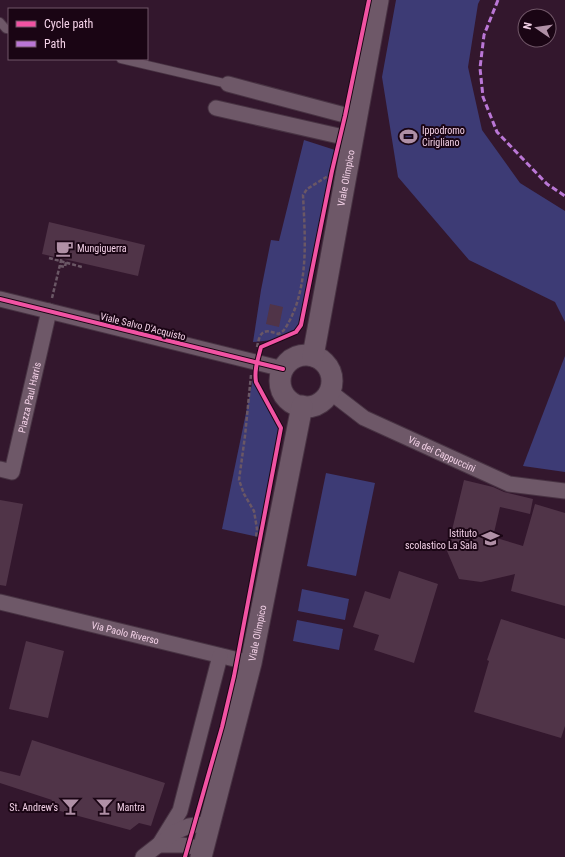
<svg xmlns="http://www.w3.org/2000/svg" width="565" height="857" font-family="'Roboto Condensed',sans-serif">
	<style>
		.green { fill: #3d3b75 }
		.building { fill: #503448 }
		.lines { fill: none; stroke-linecap: round; stroke-linejoin: round }
		.service-casing { stroke: #483343; stroke-width: 10 }
		.minor-casing { stroke: #483343; stroke-width: 17 }
		.secondary-casing { stroke: #483343; stroke-width: 23 }
		.path { stroke: #6a5765; stroke-width: 2.5; stroke-dasharray: 4 2; stroke-linecap: butt }
		.service { stroke: #6e5868; stroke-width: 8 }
		.minor { stroke: #6e5868; stroke-width: 15 }
		.secondary { stroke: #6e5868; stroke-width: 21 }
		.quiet { stroke: #ba77d6; stroke-width: 3; stroke-dasharray: 6 3; stroke-linecap: butt }
		.cycleway-casing { stroke: #1a0514; stroke-width: 6 }
		.cycleway { stroke: #f153a3; stroke-width: 4 }
		.labels { text-anchor: middle; stroke-width: 4; stroke-linejoin: round; paint-order: stroke }
		.poi-label { font-size: 10px; fill: #f3d1e7; stroke: #1a0514; text-anchor: start }
		.street-label { font-size: 10px; fill: #f3d1e7; stroke: #1a0514 }
	</style>
	<rect width="100%" height="100%" fill="#33172d"/>
	<g class="green">
		<path d="M396,0h84l-2,4 -10,63 14,63 38,53 45,28v111l-10,-20 -86,-42 -71,-83 -16,-100z"/>
		<path d="M304,140l31,10 -23,119 -13,56 -8,9 -18,6 -20,2 8,-52 10,-50 8,1z"/>
		<path d="M565,356v116l-42,-6z"/>
		<path d="M253,379l26,49 -21,109 -36,-8z"/>
		<path d="M326,473l49,10 -19,93 -49,-10z"/>
		<path d="M302,589l47,10 -4,21 -47,-9z"/>
		<path d="M297,620l46,9 -4,21 -46,-9z"/>
	</g>
	<g class="building">
		<path d="M49,222l96,23 -7,31 -96,-22z"/>
		<path d="M270,304l13,3 -4,20 -13,-3z"/>
		<path d="M464,480l29,7 11,5 29,7 -3,15 -30,-7 -7,30 30,9 12,-42 30,9v93l-54,-15 4,-17 -34,8 -22,-3 -12,-28z"/>
		<path d="M0,500l23,4 -17,82 -6,-1z"/>
		<path d="M399,571l39,13 -24,79 -40,-13 5,-15 -26,-8 12,-36 25,8z"/>
		<path d="M501,619l64,20v87l-4,12 -87,-26 15,-51 -2,-1z"/>
		<path d="M26,641l38,10 -16,67 -39,-9z"/>
		<path d="M32,740l133,43 -14,43 -12,-3 -9,7 -81,-22 3,-8 -52,-17v-12l20,5z"/>
	</g>
	<g class="lines">
		<defs>
			<g id="service">
				<path d="M0,22l6,7h3"/>
				<path d="M121,59l107,25"/>
			</g>
			<g id="minor">
				<path d="M228,84l128,34"/>
				<path d="M216,108l136,31"/>
				<path d="M0,299l283,70"/>
				<path id="s1" d="M329,391l35,27 145,66 56,7"/>
				<path id="s2" d="M0,469l12,3 37,-161"/>
				<path id="s3" d="M0,602l251,61"/>
				<path d="M159,845l21,-34 40,-155"/>
				<path d="M159,845h24l21,4"/>
				<path d="M143,857l32,-25 14,-6 22,-3"/>
			</g>
			<g id="secondary">
				<circle cx="306" cy="381" r="26"/>
				<path id="s4" d="M313,356l65,-356"/>
				<path id="s5" d="M201,857l50,-194 51,-257"/>
			</g>
		</defs>
		<use href="#service" class="service-casing"/>
		<use href="#minor" class="minor-casing"/>
		<use href="#secondary" class="secondary-casing"/>
		<g class="path">
			<path d="M49,258l33,9"/>
			<path d="M60,266l5,1 1,-5"/>
			<path d="M52,298l12,-50"/>
			<path d="M257,347c3,-15 6,-19 21,-13 7,-3 8,-7 12,-14 19,-38 15,-84 13,-125l4,-6 21,-13"/>
			<path d="M251,375l-6,61 -6,44 5,14 10,17 3,18 -1,9"/>
		</g>
		<use href="#service" class="service"/>
		<use href="#minor" class="minor"/>
		<use href="#secondary" class="secondary"/>
		<path class="quiet" d="M498,0l-14,35 -4,33 3,29 14,35 50,52 18,12"/>
		<defs>
			<g id="cycleway">
				<path d="M0,299l283,70"/>
				<path d="M185,857l37,-130 12,-51 47,-248 -25,-46c-2,-12 2,-23 5,-35l35,-15 5,-7 31,-154 13,-55 24,-116"/>
			</g>
		</defs>
		<use href="#cycleway" class="cycleway-casing"/>
		<use href="#cycleway" class="cycleway"/>
	</g>
	<defs>
		<symbol id="stadium-bare" viewBox="-9 -9 18 18"><path d="M0-5a6.5 5 0 1 0 0 10a6.5 5 0 1 0 0-10ZM-3.5-1.8h7v3.6h-7Z" fill="#b090a6" stroke="#1a0514" stroke-width="2.5" paint-order="stroke"/></symbol>
		<symbol id="cafe-bare" viewBox="-9 -9 18 18"><path d="M-5.5-4.5H6V0H3Q3 3.5 0 3.5H-2.5Q-5.5 3.5-5.5 0ZM3-3.2v2h1.7v-2ZM-6 4.5H4V6H-6Z" fill="#b090a6" stroke="#1a0514" stroke-width="2.5" paint-order="stroke"/></symbol>
		<symbol id="school-bare" viewBox="-9 -9 18 18"><path d="M0-5L7-2L0 1L-7-2ZM-4 1L0 2.5L4 1V4Q0 6-4 4Z" fill="#b090a6" stroke="#1a0514" stroke-width="2.5" paint-order="stroke"/></symbol>
		<symbol id="bar-bare" viewBox="-9 -9 18 18"><path d="M-6-5H6L.8 .8V4.5H3.5V6h-7V4.5H-.8V.8Z" fill="#b090a6" stroke="#1a0514" stroke-width="2.5" paint-order="stroke"/></symbol>
	</defs>
	<g fill-rule="evenodd">
		<use href="#stadium-bare" x="396" y="124" width="25" height="25"/>
		<use href="#cafe-bare" x="52" y="236" width="25" height="25"/>
		<use href="#school-bare" x="478" y="526" width="25" height="25"/>
		<use href="#bar-bare" x="58" y="794" width="25" height="25"/>
		<use href="#bar-bare" x="92" y="794" width="25" height="25"/>
	</g>
	<g class="labels">
		<g class="poi-label">
			<text x="422" y="134">Ippodromo<tspan x="422" dy="12">Cirigliano</tspan></text>
			<text x="77" y="252">Mungiguerra</text>
			<text x="477" y="537" text-anchor="end">Istituto<tspan x="477" dy="12">scolastico La Sala</tspan></text>
			<text x="58" y="811" text-anchor="end">St. Andrew's</text>
			<text x="117" y="811">Mantra</text>
		</g>
		<g class="street-label">
			<text dy="4" stroke="none"><textPath href="#s4" startOffset="181">Viale Olimpico</textPath></text>
			<text transform="translate(143 326) rotate(14)" y="4">Viale Salvo D'Acquisto</text>
			<text dy="4" stroke="none"><textPath href="#s2" startOffset="89">Piazza Paul Harris</textPath></text>
			<text dy="4" stroke="none"><textPath href="#s1" startOffset="130">Via dei Cappuccini</textPath></text>
			<text dy="4" stroke="none"><textPath href="#s3" startOffset="129">Via Paolo Riverso</textPath></text>
			<text dy="4" stroke="none"><textPath href="#s5" startOffset="231">Viale Olimpico</textPath></text>
		</g>
	</g>
	<rect x="8" y="8" width="140" height="52" fill="#1a0514" stroke="#715768"/>
	<rect x="16" y="21" width="20" height="6" fill="#f153a3" stroke="#715768"/>
	<text x="44" y="28" font-size="12" fill="#f3d1e7">Cycle path</text>
	<rect x="16" y="41" width="20" height="6" fill="#ba77d6" stroke="#715768"/>
	<text x="44" y="48" font-size="12" fill="#f3d1e7">Path</text>
	<g transform="translate(537 28) rotate(283)"><circle r="19" fill="#1a0514" stroke="#715768"/>
	<path d="M0-3L7 15L0 10L-7 15Z" fill="#b090a6"/>
	<text y="-6" font-size="11" font-weight="bold" text-anchor="middle" fill="#f3d1e7">N</text>
	</g>
</svg>
